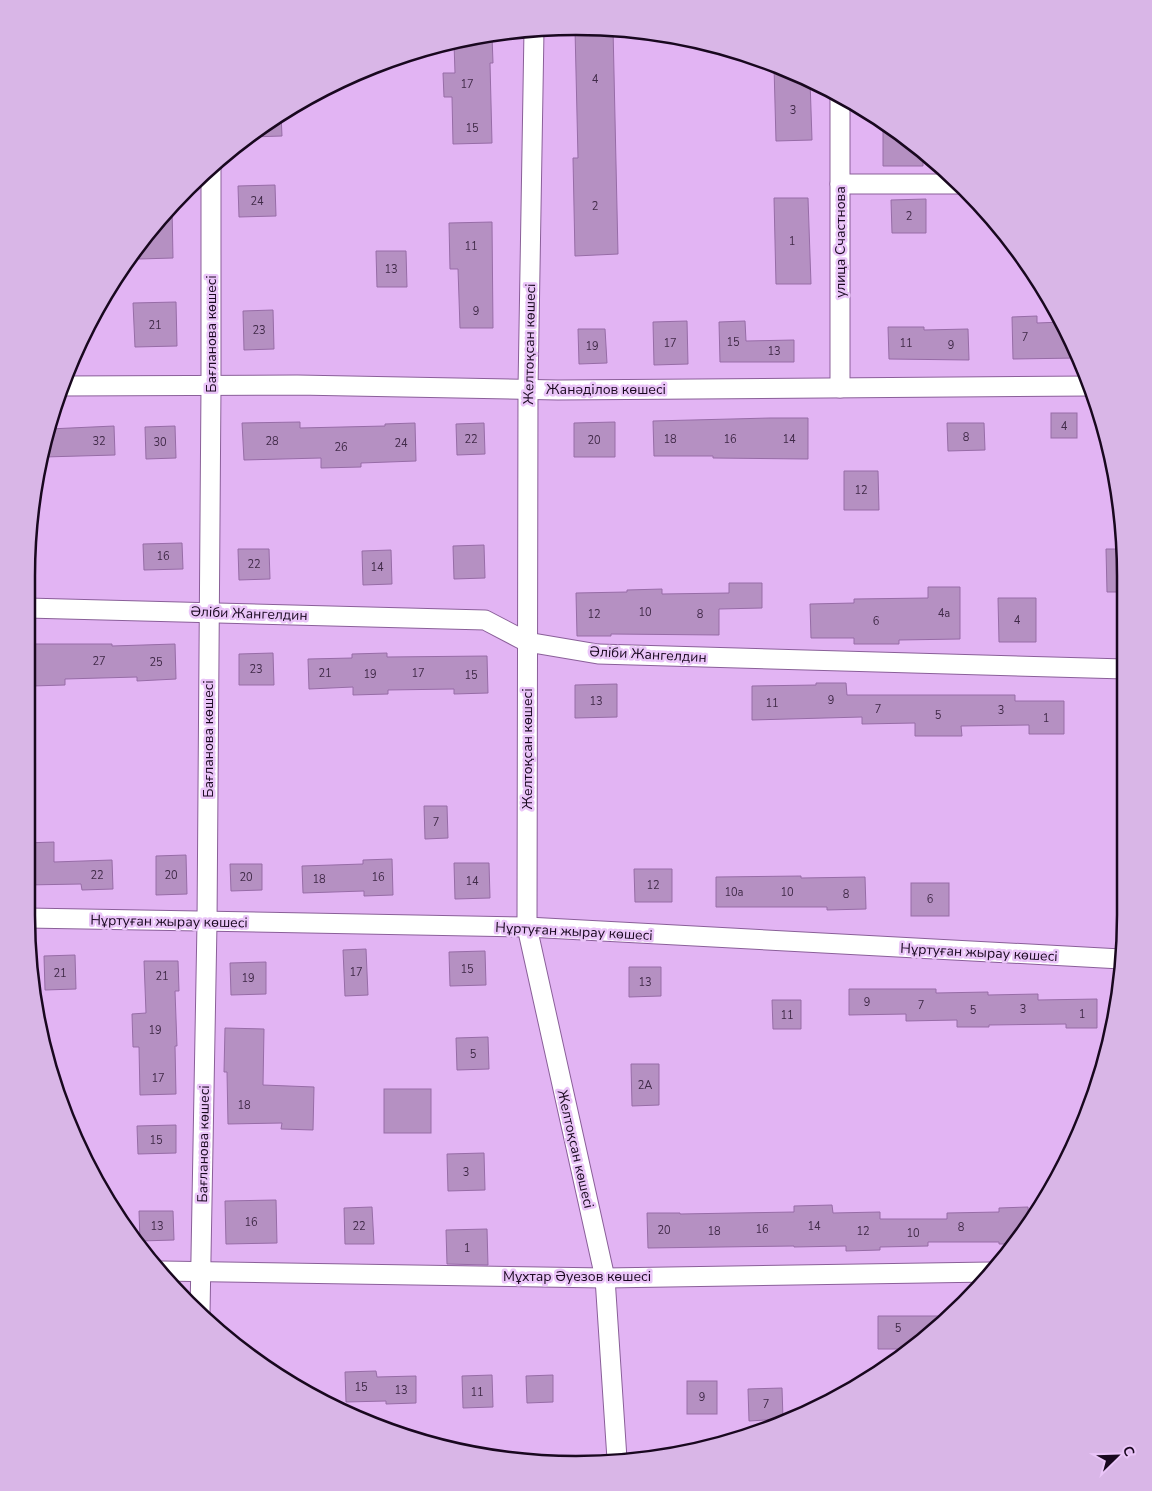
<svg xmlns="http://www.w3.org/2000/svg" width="1152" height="1491" font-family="'Nunito Sans',sans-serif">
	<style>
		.building { fill: #b590c2; stroke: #976ca7 }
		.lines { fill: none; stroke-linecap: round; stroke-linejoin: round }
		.street-casing { stroke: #8a5f99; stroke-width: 21 }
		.street { stroke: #fff; stroke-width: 19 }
		.labels { text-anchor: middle; stroke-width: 5; stroke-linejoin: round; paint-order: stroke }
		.number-label { font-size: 11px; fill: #402a48 }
		.street-label { font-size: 14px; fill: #19081f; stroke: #eac5f8 }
		.rim { fill: none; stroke: #19081f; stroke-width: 2.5 }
	</style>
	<rect width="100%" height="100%" fill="#e2b4f3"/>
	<g class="building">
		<path d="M613,28l5,226 -43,2 -2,-98h5l-3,-129z"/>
		<path d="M492,36l1,27h-3l2,80 -39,1 -1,-47h-8l-1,-24h12l-1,-30 26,-6z"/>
		<path d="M774,66l36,14 2,60 -36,1z"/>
		<path d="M281,114l1,22 -32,1 19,-14z"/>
		<path d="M883,123l27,17 13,11v15h-40z"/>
		<path d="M275,185l1,31 -37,1 -1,-31z"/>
		<path d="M774,198h34l3,86h-35z"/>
		<path d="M926,199v34h-34l-1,-33z"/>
		<path d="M172,207l1,51 -34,1v-16z"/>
		<path d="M492,222l1,106h-33l-2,-59h-8l-1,-46z"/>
		<path d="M376,251h30l1,36h-30z"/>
		<path d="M176,302l1,44 -42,1 -2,-44z"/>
		<path d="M273,310l1,39 -30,1 -1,-39z"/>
		<path d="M1037,316v7l25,-1 16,36 -65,1 -1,-42z"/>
		<path d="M687,321l1,43 -34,1 -1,-43z"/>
		<path d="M745,321l1,20 48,-1v22h-74l-1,-40z"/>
		<path d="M888,327h36v3l44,-1 1,31 -80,-1z"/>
		<path d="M578,329h27l2,34 -28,1z"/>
		<rect x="1051" y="413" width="26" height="25"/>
		<path d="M770,418h38v41l-95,-1v-2h-59l-1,-35z"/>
		<path d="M300,422v6l85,-2v-2l30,-1 1,38 -55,2v4l-40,1v-10l-77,2 -2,-37z"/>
		<path d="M615,422v35h-41v-34z"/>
		<path d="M484,423l1,31 -28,1 -1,-31z"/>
		<path d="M947,423h37l1,27 -37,1z"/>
		<path d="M114,426l1,29 -71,2 5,-28z"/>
		<path d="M175,426l1,32 -30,1 -1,-32z"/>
		<path d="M844,471h34l1,39h-35z"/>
		<path d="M182,543l1,26 -39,1 -1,-26z"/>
		<path d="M484,545l1,33 -31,1 -1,-33z"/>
		<path d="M238,549h31l1,30 -31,1z"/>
		<path d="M1106,549h19v43h-18z"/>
		<path d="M391,550l1,34 -29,1 -1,-34z"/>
		<path d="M729,583h33v25l-43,1v26l-108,-1v2h-34l-1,-43 51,-1v-2l35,-1v5l67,-1z"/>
		<path d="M928,587h32v52l-61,1v4h-45v-6h-43l-1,-34 44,-1v-4l74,-1z"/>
		<path d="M998,598h38v44h-37z"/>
		<path d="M31,644h81v2l63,-2 1,35 -39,2v-4l-72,2v6l-33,1z"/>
		<path d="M273,653l1,32h-35v-31z"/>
		<path d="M387,653v4l100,-1 1,37 -34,1v-5l-66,1v4l-35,1v-8l-44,2 -1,-30 44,-1v-4z"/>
		<path d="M816,683h30l1,12h168v6h49v33h-35v-9l-68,1 1,10h-47v-13l-53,1v-7l-110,3v-34l64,-1z"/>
		<path d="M617,684v33l-42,1v-33z"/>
		<path d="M424,806h23l1,32 -23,1z"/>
		<path d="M54,842v20l58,-2 1,29 -31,1 -1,-6 -55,1v-42z"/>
		<path d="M186,855l1,39 -31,1v-39z"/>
		<path d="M392,859l1,36 -29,1v-5l-61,2 -1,-27 61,-2v-4z"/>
		<path d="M454,863h35l1,35 -35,1z"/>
		<path d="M230,864h32v26l-31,1z"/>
		<path d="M634,869h38v33h-37z"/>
		<path d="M801,876v2l64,-1 1,32 -39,1v-3h-111v-30z"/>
		<rect x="911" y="883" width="38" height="33"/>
		<path d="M366,949l2,46 -23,1 -2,-46z"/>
		<path d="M485,951l1,34 -36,1 -1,-34z"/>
		<path d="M75,955l1,34 -31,1 -1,-34z"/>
		<path d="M144,961h34l1,30h-4l2,55h-2l1,48 -36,1 -1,-48h-6l-1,-33 14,-1z"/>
		<path d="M266,962v32l-35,1 -1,-32z"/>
		<path d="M629,967h32v29l-32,1z"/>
		<path d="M849,989h87v4l52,-1v3l50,-1v6l59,-1v29h-31v-4l-77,1v2h-32v-7l-51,1v-7l-57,1z"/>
		<path d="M772,1000h29v29h-28z"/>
		<path d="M225,1028l39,1 -1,56 51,2 -1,43 -32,-1 1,-6 -54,1 -1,-52h-3z"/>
		<path d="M488,1037l1,32 -32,1 -1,-32z"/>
		<path d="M631,1064h28v41l-27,1z"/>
		<rect x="384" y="1089" width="47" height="44"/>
		<path d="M176,1125v28l-38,1 -1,-28z"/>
		<path d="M484,1153l1,37 -37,1 -1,-37z"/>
		<path d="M276,1200l1,43 -51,1 -1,-43z"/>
		<path d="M832,1205l1,8 47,-1v7h67v-6l52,-1v-4l29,-1 1,19 -15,18h-15v-2h-71v4l-48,1v3l-34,1v-5l-52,1v-1l-146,2 -1,-35h33v1l114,-2v-6z"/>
		<path d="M372,1207l2,37h-29l-1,-36z"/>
		<path d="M139,1211h34l1,29 -34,1z"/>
		<path d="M487,1229l1,36 -41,-1 -1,-34z"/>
		<path d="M878,1316h71l-43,33h-28z"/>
		<path d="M376,1371l1,6 39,-1v27l-30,1v-3l-40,1 -1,-30z"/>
		<path d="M492,1375l1,32 -30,1 -1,-32z"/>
		<path d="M553,1375v27l-26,1 -1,-27z"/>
		<rect x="687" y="1381" width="30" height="33"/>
		<path d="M782,1388l1,31 -34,2 -1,-32z"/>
	</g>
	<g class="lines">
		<defs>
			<g id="street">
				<path d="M534,30l-6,359 -1,538 78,351 12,181"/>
				<path d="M840,96v292"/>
				<path d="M840,184h118"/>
				<path d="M61,386l236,-1 261,5 532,-4"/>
				<path d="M27,608l458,12 42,22 71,12 527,15"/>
				<path d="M27,918l500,9 594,32"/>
				<path d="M162,1271l443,7 386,-6"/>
				<path d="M200,1313l7,-390 4,-537v-221"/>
			</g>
		</defs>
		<use href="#street" class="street-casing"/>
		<use href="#street" class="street"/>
	</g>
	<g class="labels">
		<g class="number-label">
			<text x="595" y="83">4</text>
			<text x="467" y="88">17</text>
			<text x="793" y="114">3</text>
			<text x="472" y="132">15</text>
			<text x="257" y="205">24</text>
			<text x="595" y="210">2</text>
			<text x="909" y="220">2</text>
			<text x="792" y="245">1</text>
			<text x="471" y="250">11</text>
			<text x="391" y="273">13</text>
			<text x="476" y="315">9</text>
			<text x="155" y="329">21</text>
			<text x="259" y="334">23</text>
			<text x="1025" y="341">7</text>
			<text x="733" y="346">15</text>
			<text x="670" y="347">17</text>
			<text x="906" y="347">11</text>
			<text x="951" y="349">9</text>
			<text x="592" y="350">19</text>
			<text x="774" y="355">13</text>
			<text x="1064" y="430">4</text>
			<text x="966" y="441">8</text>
			<text x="471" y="443">22</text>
			<text x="670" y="443">18</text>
			<text x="730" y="443">16</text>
			<text x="789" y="443">14</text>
			<text x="594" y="444">20</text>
			<text x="99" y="445">32</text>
			<text x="272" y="445">28</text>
			<text x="160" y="446">30</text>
			<text x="401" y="447">24</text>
			<text x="341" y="451">26</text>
			<text x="861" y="494">12</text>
			<text x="163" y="560">16</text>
			<text x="254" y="568">22</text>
			<text x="377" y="571">14</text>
			<text x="645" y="616">10</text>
			<text x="944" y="617">4а</text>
			<text x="594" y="618">12</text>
			<text x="700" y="618">8</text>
			<text x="1017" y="624">4</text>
			<text x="876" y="625">6</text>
			<text x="99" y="665">27</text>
			<text x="156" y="666">25</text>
			<text x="256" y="673">23</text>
			<text x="325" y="677">21</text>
			<text x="418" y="677">17</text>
			<text x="370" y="678">19</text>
			<text x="471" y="679">15</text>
			<text x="831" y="704">9</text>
			<text x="596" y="705">13</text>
			<text x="772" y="707">11</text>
			<text x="878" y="713">7</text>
			<text x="1001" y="714">3</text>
			<text x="938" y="719">5</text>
			<text x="1046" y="722">1</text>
			<text x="436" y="826">7</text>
			<text x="97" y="879">22</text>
			<text x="171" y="879">20</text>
			<text x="246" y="881">20</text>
			<text x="378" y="881">16</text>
			<text x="319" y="883">18</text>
			<text x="472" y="885">14</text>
			<text x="653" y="889">12</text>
			<text x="734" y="896">10а</text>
			<text x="787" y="896">10</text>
			<text x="846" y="898">8</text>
			<text x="930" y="903">6</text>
			<text x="467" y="973">15</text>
			<text x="356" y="976">17</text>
			<text x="60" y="977">21</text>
			<text x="162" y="980">21</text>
			<text x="248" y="982">19</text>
			<text x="645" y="986">13</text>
			<text x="867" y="1006">9</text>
			<text x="921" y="1009">7</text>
			<text x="1023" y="1013">3</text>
			<text x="973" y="1014">5</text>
			<text x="1082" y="1018">1</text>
			<text x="787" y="1019">11</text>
			<text x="155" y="1034">19</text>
			<text x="473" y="1058">5</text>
			<text x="158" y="1082">17</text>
			<text x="645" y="1089">2А</text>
			<text x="244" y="1109">18</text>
			<text x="156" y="1144">15</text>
			<text x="466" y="1176">3</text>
			<text x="251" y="1226">16</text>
			<text x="157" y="1230">13</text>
			<text x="359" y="1230">22</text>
			<text x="814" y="1230">14</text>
			<text x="961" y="1231">8</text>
			<text x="762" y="1233">16</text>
			<text x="664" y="1234">20</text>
			<text x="714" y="1235">18</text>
			<text x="863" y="1235">12</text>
			<text x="913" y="1237">10</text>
			<text x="467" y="1252">1</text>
			<text x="898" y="1332">5</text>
			<text x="361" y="1391">15</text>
			<text x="401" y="1394">13</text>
			<text x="477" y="1396">11</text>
			<text x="702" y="1401">9</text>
			<text x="766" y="1408">7</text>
		</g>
		<g class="street-label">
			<text transform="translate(840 242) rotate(-90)" y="5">улица Счастнова</text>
			<text transform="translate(211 334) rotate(-90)" y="5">Бағланова көшесі</text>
			<text transform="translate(529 344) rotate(-89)" y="5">Желтоқсан көшесі</text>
			<text x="606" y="394">Жанәділов көшесі</text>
			<text transform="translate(249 613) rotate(2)" y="5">Әліби Жангелдин</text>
			<text transform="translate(648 654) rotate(3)" y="5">Әліби Жангелдин</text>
			<text transform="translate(208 739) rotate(-90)" y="5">Бағланова көшесі</text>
			<text transform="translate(527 749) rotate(-90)" y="5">Желтоқсан көшесі</text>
			<text transform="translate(169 921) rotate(1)" y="5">Нұртуған жырау көшесі</text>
			<text transform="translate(574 931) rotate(3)" y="5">Нұртуған жырау көшесі</text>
			<text transform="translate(979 952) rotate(3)" y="5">Нұртуған жырау көшесі</text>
			<text transform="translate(203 1144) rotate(-89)" y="5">Бағланова көшесі</text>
			<text transform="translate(576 1149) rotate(77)" y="5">Желтоқсан көшесі</text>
			<text x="577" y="1281">Мұхтар Әуезов көшесі</text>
		</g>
	</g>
	<path d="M0 0H1152V1491H0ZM576 35H576A541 541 0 0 1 1117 576V915A541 541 0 0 1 576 1456H576A541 541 0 0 1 35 915V576A541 541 0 0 1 576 35Z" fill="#d9b6e7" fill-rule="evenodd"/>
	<path class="rim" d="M576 35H576A541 541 0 0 1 1117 576V915A541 541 0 0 1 576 1456H576A541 541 0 0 1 35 915V576A541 541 0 0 1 576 35Z"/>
	<g transform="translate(1117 1456) rotate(67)" stroke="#eac5f8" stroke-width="4" paint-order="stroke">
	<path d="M0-4L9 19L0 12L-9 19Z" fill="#19081f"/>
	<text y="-8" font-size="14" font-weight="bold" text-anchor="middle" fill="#19081f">С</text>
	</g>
</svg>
